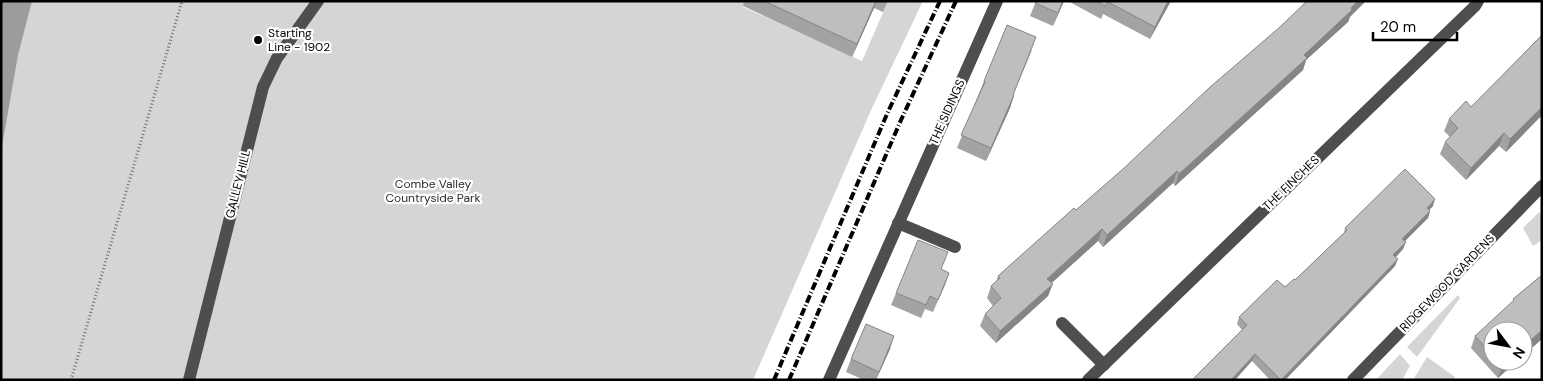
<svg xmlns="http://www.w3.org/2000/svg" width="1543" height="381" font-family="'DM Sans',sans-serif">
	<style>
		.green { fill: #d5d5d5 }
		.water { fill: #9c9c9c }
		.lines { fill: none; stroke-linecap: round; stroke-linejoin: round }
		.path { stroke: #707070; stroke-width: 3; stroke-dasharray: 1 2.5; stroke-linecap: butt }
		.minor { stroke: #4e4e4e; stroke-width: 12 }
		.rail { stroke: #000; stroke-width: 4; stroke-dasharray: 8 2.5 1 2.5; stroke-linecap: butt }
		.wall { fill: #a3a3a3 }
		.shaded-wall { fill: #858585 }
		.building { fill: #bebebe; stroke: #858585 }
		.poi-dot { fill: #000; stroke: #fff; stroke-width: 2 }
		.labels { text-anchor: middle; stroke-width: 4.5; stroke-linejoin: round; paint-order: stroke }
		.poi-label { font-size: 12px; fill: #000; stroke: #fff; text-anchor: start }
		.street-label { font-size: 12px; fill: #000; stroke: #fff }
		.park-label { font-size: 12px; fill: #2c2c2c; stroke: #fff }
	</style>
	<rect width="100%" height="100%" fill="#fff"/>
	<g class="green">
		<path d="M1,1h744l-2,6 119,54 26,-60h35l-51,107 -119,272h-752z"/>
		<path d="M1539,212l3,3v25l-9,6 -10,-18z"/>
		<path d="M1458,295l2,3 -43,59 -10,-10z"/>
		<path d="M1400,354l10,12 -8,14h-26z"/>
		<path d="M1427,357l28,20 -2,3h-40z"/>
	</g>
	<path class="water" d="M1,1h31l-14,54 -17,97z"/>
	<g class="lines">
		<path class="path" d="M71,380l111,-379"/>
		<g class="minor">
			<path d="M898,223l57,24"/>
			<path d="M1062,323l42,42"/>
			<path d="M189,380l74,-293 14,-29 41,-57"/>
			<path d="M829,380l168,-379"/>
			<path d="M1088,380l387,-374 3,-5"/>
			<path d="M1353,380l189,-194"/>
		</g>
		<g class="rail">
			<path d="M774,380l113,-266 53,-113"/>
			<path d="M789,380l112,-260 55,-119"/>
		</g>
	</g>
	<g class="wall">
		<path d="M744,1h144l-5,11 -9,-4 -22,49 -109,-51z"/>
		<path d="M1036,1h28l-11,25 -23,-10z"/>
		<path d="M1068,1h102l-20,38 -47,-25 -2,5z"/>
		<path d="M1350,17l-2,5 -42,38 -3,10 -128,116 -2,-3 -70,64 -5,-6 -47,42 -3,13 -52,47 -16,-17 5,-12 8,-8 -6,-8 4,-12 5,-4 2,-6 78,-66z"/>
		<path d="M1032,50l-19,45h1l-4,13 -24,53 -29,-13 27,-67z"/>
		<path d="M1471,107l71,8 -36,37 -7,-6 -33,34 -26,-26 5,-12 5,-5 -6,-6 5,-12z"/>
		<path d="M1433,206l-4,4 1,1 -2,7 -23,23 -2,8 -7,8 -1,9 -110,114h-15l-18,-19 -10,-31 -5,-6 2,-7 56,-37 49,-47 1,-5z"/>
		<path d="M941,269l8,4 -16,39 -8,-3 -4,9 -30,-13 5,-12z"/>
		<path d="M1542,275l-49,56v30h24l-19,17 -27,-30 4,-12 38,-34v-3z"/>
		<path d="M890,349l-14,31h-12l-18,-8 5,-13z"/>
	</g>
	<g class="shaded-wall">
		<path d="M876,1l-2,7 -22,49 5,-13z"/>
		<path d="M1063,1h1l-11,25 5,-13z"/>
		<path d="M1168,1h2v2l-20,36 5,-12z"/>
		<path d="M1358,1h8l-16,16 -2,5 -42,38 -3,10 -128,116 4,-12 125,-119z"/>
		<path d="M1014,95l-4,13 -24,53 5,-13z"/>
		<path d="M1542,107v8l-36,37 4,-13z"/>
		<path d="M1504,133l-5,13 -33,34 5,-12z"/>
		<path d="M1177,171l-4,12 -70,64 4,-12z"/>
		<path d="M1435,199l-2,7 -9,9 3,-7z"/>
		<path d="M1430,211l-2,7 -28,28 2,-7z"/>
		<path d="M1102,229l-4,12 -55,50 4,-12z"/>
		<path d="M1406,242l-3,7 -12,13 2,-7z"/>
		<path d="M1398,259l-3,7 -110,114h-4z"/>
		<path d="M949,273l-4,12 -12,27 5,-12z"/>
		<path d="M1053,284l-5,12 -52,47 4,-12z"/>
		<path d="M1542,330v9l-19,17v-9z"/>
		<path d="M894,336l-4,13 -14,31 3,-8z"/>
		<path d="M1255,354l-3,7 -17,19h-4z"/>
		<path d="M1508,361h9l-19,17 4,-12z"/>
	</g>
	<g class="building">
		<path d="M764,1h112l-19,43z"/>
		<path d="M1036,1h27l-5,12 -23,-10z"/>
		<path d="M1096,1h72l-13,26 -47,-25 -3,4z"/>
		<path d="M1307,1h51l-7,7 1,2 -48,45 3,3 -128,116 -2,-3 -70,64 -5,-6 -55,50 6,5 -53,47 -15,-17 16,-16 -10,-12 9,-8 -2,-2 76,-68 2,2 47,-41 86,-81 71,-61z"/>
		<path d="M1007,25l29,12 -23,58h1l-23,53 -30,-13 24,-53 -1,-1z"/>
		<path d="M1542,35v72l-32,32 -6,-6 -33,35 -26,-26 13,-14 -9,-9 17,-18 5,6z"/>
		<path d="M1405,169l30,30 -8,9 3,3 -28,28 4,3 -13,13 5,4 -117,121 -26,-26 -24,26h-39l55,-55 -8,-8 38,-37 8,7 9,-8 1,1 52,-50 -2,-2z"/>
		<path d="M918,240l30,12 -7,17 8,4 -11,27 -8,-4 -4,9 -30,-12z"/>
		<path d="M1542,275v55l-19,17v-16h-30v24l-18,-19 39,-36 -1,-1z"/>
		<path d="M866,324l28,12 -15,36 -28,-13z"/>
		<path d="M1498,361h10l-6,5z"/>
	</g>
	<circle class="poi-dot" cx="258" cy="40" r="5"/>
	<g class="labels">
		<g class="poi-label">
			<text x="268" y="37">Starting<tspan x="268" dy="14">Line - 1902</tspan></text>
		</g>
		<g class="street-label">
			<text transform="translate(947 112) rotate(-66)" y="4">THE SIDINGS</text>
			<text transform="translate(1291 183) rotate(-44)" y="4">THE FINCHES</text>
			<text transform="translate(238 184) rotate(-76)" y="4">GALLEY HILL</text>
			<text transform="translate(1447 283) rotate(-46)" y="4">RIDGEWOOD GARDENS</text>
		</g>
		<g class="park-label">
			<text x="433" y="188">Combe Valley<tspan x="433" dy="14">Countryside Park</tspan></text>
		</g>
	</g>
	<rect width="1543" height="381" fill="none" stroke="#000000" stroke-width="5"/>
	<g transform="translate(1508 346) rotate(122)"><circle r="24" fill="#ffffff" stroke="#999999"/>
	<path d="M0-4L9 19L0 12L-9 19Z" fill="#000000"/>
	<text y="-8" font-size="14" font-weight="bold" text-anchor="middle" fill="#000000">N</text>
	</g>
	<path d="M1373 32v8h84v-8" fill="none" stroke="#000000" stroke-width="2.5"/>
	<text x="1380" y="32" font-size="15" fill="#000000" stroke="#ffffff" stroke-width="4" paint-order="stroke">20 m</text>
</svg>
